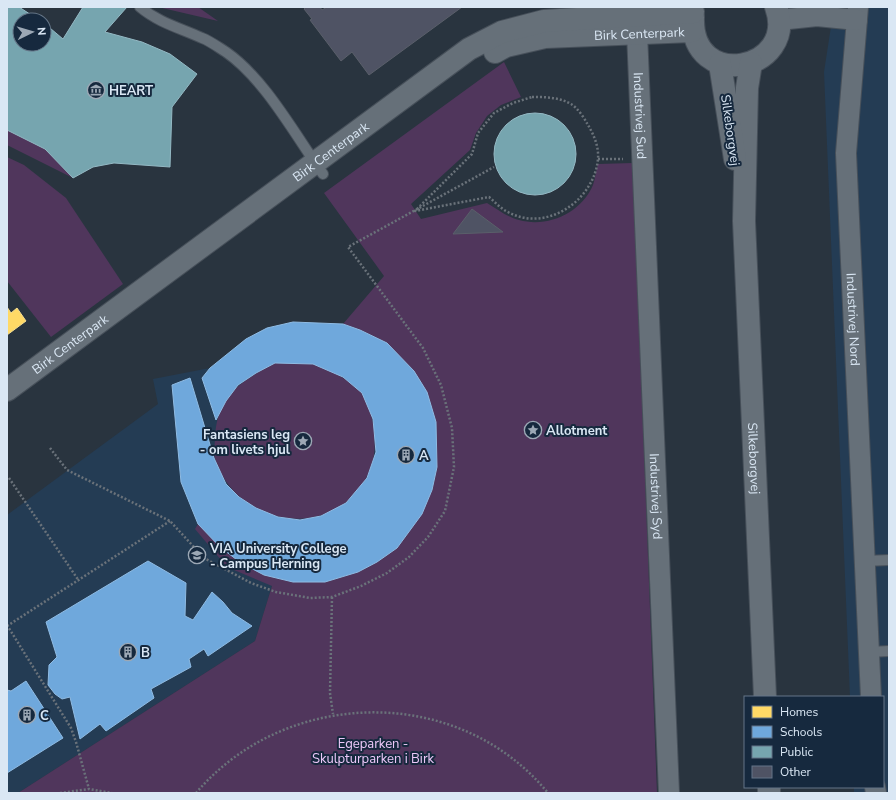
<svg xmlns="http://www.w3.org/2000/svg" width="896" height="800" font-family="'Nunito Sans',sans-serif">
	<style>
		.built { fill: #243c54 }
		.green { fill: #50365c }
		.homes { fill: #ffd966; stroke: #f4dd91 }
		.schools { fill: #6fa8dc; stroke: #8fbbe3 }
		.public { fill: #76a5af; stroke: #94b9c4 }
		.building { fill: #4f5364; stroke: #5a5f6a }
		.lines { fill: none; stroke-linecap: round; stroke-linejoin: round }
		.lane-casing { stroke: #47505a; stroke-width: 12 }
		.street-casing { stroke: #47505a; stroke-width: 22 }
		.secondary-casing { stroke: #47505a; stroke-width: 24 }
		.path { stroke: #6a727a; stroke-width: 2.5; stroke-dasharray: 2 2; stroke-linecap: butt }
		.lane { stroke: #667079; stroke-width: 10 }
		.street { stroke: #667079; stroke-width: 20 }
		.secondary { stroke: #667079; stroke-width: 22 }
		.labels { text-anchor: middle; stroke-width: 4; stroke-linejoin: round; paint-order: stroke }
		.street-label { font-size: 13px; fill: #dae7f4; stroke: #16293e }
		.poi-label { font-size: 13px; font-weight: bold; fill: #dae7f4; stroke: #16293e; text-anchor: start }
		.park-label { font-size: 13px; fill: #ecc8f9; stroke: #16293e }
	</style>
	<rect width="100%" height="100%" fill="#29343f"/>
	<g class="built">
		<path d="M834,7h55v786h-35v-6h29v-90h-33l-26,-625z"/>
		<path d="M293,322l50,2 17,6 27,13 49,79 1,45 -5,23 -35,58 -20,14 -19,10 -33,10 -53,4 -17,55 -237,152h-11v-278l151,-111 -5,-25 57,-11 36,-29 21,-11z"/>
	</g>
	<g class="green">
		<path d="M158,7h40l20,14z"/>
		<path d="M504,62l17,35 -20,8 -14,11 -11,17 -6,17 -59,54 10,15 66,-16c10,6 20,14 32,17 29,8 62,-7 74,-35 2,-6 3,-14 5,-21l35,-1 24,630h-639l237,-152 17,-55 -45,-19 -32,-38 3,-5 22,23 21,16 23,12 29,7h32l33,-10 19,-10 20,-14 35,-58 5,-23 -1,-45 -49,-79 -27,-13 -17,-6 41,-48 -60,-83z"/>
		<path d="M7,130l38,19 28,29 -66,-33z"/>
		<path d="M7,157l17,8 42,33 57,86 -72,53 -44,-56z"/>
		<path d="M275,363c12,0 25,-1 37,1 5,0 11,4 17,6 12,6 22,12 32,22 13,16 17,53 11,72 -25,79 -134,68 -157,-5 -2,-6 0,-15 0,-21 2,-42 25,-57 60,-75z"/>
	</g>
	<path class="homes" d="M7,307l4,6 6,-5 9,13 -19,14z"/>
	<g class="schools">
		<path d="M293,322l50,2 17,6 27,13 27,28 13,21 9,30 1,45 -5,23 -10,24 -25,34 -20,14 -19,10 -33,10h-32l-29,-7 -23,-12 -21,-16 -22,-23 -17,-42 -9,-97 18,-7 24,80 12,26 13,13 17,11 22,9 22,3 21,-4 25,-13 21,-25 9,-26 -3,-33 -11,-26 -19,-16 -30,-13 -38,-1 -19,10 -18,12 -12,16 -10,19 -14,-42 8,-10 36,-29 21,-11z"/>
		<path d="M148,561l38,22 -1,33 8,4 19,-28 11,10 9,11 20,13 -44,30 -4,-7 -15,10 2,8 -40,22 3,9 -48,33 -6,-7 -20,15 -10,-42 -8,2 -7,-5 -7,-9 1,-20 8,-8 -11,-35z"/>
		<path d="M26,681l37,57 -56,35v-83l4,1z"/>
	</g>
	<g class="public">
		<path d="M7,7h12l20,13h-19v24h24v-21l19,16 20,-32h44l-22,25 37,10 28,12 27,20 -25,33 -2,60 -56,-4 -21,4 -20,11 -28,-29 -38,-19z"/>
		<circle cx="535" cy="154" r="41"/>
	</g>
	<g class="building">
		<path d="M306,7h14l2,3 5,-3h135l-93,68 -17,-23 -11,9 -31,-41 2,-1 -8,-10z"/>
		<path d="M472,209l31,23 -50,2z"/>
	</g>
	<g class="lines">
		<defs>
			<g id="lane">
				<path d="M140,7c19,16 40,21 62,31 8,3 16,9 24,14 39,27 69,83 97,122"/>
				<path d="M865,561l24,-1"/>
				<path d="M869,652l20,-1"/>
			</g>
			<g id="street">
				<path id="s1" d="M858,7l-12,146 25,544"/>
				<path id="s2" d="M634,17l3,16 32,760"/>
				<path d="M779,20l38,-4 40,4"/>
				<path d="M875,787l1,6"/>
			</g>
			<g id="secondary">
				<path d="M693,17c-3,76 106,54 83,-10"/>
				<path id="s3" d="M495,52l11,-6 39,-9 147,-6"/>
				<path id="s4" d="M751,63l-4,25 -3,133 21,476"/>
				<path d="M720,64l15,95"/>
				<path id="s5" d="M7,390l462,-341 33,-17 42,-11 149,-9"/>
				<path d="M769,787v6"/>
			</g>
		</defs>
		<use href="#lane" class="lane-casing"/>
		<use href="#street" class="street-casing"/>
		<use href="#secondary" class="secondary-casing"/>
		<g class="path">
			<path d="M532,97c13,0 27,0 39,7 7,4 13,14 17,21 6,10 11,22 10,34 -4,42 -52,74 -90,53 -7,-3 -13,-10 -19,-15l-74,14 57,-57 6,-21 16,-20 19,-10z"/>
			<path d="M598,159h25"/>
			<path d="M50,448l17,22 103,51 34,37 47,25 25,9 34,6 22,-1 29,-11 26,-13 22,-16 19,-20 17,-26 9,-44 -2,-39 -11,-43 -18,-37 -75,-101 146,-80"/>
			<path d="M9,478l70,103"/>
			<path d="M332,597l-2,96 3,21"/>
			<path d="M7,625l64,103 5,14 13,47"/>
			<path d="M7,626l163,-105"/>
			<path d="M60,793l29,-4 23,4"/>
			<path d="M196,793c90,-106 263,-109 352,0"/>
		</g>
		<use href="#lane" class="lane"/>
		<use href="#street" class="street"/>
		<use href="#secondary" class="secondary"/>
	</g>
	<defs>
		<symbol id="museum-ring" viewBox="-11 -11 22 22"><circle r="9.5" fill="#16293e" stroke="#9ca8b5" stroke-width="1.5"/><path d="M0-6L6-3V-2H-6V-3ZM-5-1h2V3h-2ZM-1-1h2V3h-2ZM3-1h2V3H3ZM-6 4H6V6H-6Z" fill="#9ca8b5"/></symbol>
		<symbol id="sight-ring" viewBox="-11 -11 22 22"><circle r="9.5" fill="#16293e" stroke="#9ca8b5" stroke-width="1.5"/><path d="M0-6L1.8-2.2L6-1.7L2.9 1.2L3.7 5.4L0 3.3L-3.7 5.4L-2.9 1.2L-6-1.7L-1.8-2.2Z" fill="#9ca8b5"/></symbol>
		<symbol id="building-ring" viewBox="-11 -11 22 22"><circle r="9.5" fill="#16293e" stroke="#9ca8b5" stroke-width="1.5"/><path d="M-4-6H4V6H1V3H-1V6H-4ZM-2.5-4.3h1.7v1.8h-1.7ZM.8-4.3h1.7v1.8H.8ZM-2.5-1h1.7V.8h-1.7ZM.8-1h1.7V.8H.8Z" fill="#9ca8b5"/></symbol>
		<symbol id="university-ring" viewBox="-11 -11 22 22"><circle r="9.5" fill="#16293e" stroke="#9ca8b5" stroke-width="1.5"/><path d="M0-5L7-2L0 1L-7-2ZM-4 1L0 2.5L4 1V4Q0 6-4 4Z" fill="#9ca8b5"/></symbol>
	</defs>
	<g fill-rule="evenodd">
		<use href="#museum-ring" x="86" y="80" width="20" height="20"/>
		<use href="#sight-ring" x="523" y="420" width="20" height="20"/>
		<use href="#sight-ring" x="293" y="431" width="20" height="20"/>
		<use href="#building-ring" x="396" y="445" width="20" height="20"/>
		<use href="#university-ring" x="187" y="545" width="20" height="20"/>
		<use href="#building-ring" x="118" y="642" width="20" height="20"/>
		<use href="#building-ring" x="17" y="705" width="20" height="20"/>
	</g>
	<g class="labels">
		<g class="street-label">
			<text dy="5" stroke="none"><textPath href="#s3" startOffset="147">Birk Centerpark</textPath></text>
			<text dy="5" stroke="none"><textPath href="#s2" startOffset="99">Industrivej Sud</textPath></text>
			<text transform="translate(731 130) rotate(82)" y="5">Silkeborgvej</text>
			<text dy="5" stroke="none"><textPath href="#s5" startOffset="402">Birk Centerpark</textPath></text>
			<text dy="5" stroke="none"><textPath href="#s1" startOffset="313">Industrivej Nord</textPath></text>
			<text dy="5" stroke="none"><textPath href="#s5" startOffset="78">Birk Centerpark</textPath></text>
			<text dy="5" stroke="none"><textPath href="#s4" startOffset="396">Silkeborgvej</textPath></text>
			<text dy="5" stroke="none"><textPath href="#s2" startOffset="480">Industrivej Syd</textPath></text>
		</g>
		<g class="poi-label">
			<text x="109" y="95">HEART</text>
			<text x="546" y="435">Allotment</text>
			<text x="290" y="439" text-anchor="end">Fantasiens leg<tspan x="290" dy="15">- om livets hjul</tspan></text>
			<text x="419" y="460">A</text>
			<text x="210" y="553">VIA University College<tspan x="210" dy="15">- Campus Herning</tspan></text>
			<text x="141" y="657">B</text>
			<text x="40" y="720">C</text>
		</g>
		<g class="park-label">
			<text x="373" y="748">Egeparken -<tspan x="373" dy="15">Skulpturparken i Birk</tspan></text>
		</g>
	</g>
	<rect width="896" height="800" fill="none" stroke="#dae7f4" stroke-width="16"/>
	<rect x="744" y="696" width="140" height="92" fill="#16293e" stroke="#647587"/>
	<rect x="752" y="706" width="20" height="12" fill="#ffd966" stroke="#647587"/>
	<text x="780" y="716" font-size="12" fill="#dae7f4">Homes</text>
	<rect x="752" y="726" width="20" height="12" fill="#6fa8dc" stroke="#647587"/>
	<text x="780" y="736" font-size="12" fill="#dae7f4">Schools</text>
	<rect x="752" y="746" width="20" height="12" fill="#76a5af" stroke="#647587"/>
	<text x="780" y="756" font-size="12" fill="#dae7f4">Public</text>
	<rect x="752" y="766" width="20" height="12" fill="#4f5364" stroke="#647587"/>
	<text x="780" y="776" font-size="12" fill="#dae7f4">Other</text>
	<g transform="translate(32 32) rotate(85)"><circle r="19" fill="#16293e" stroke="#647587"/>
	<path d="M0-3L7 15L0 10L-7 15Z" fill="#9ca8b5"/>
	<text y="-6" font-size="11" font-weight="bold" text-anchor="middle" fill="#dae7f4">N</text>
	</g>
</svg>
